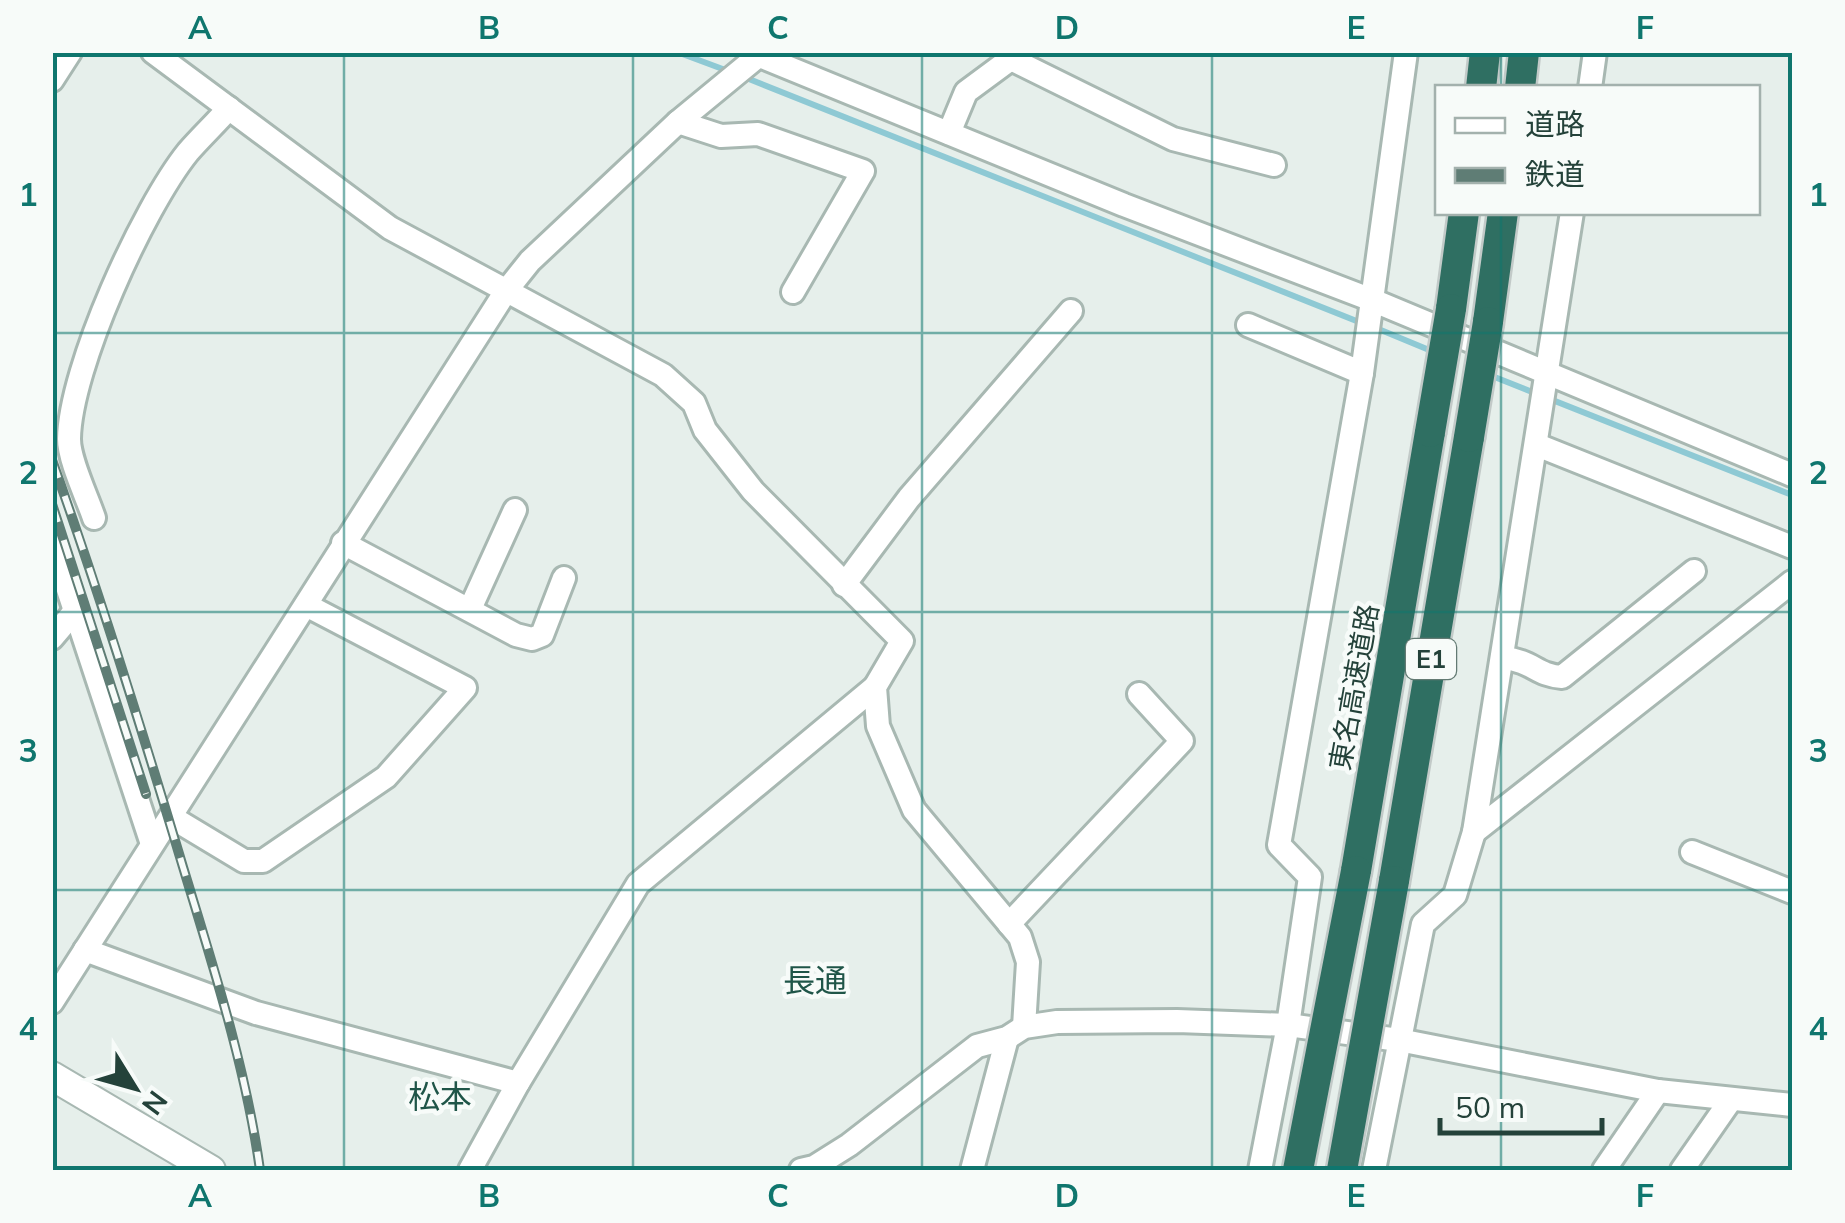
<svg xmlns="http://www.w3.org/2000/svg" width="1845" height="1223" font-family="Mulish,'Noto Sans JP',sans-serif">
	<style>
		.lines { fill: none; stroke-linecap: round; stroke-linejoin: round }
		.stream { stroke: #8ec9d4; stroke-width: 6 }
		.minor-casing { stroke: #a8b8b2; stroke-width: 28 }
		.tertiary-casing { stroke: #a8b8b2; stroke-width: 32 }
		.motorway-casing { stroke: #c2cac8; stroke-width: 35 }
		.minor { stroke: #fff; stroke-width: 22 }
		.tertiary { stroke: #fff; stroke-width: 28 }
		.motorway { stroke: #2f6f62; stroke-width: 30 }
		.rail-casing { stroke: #5f7d75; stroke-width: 10 }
		.rail { stroke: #f7fbf9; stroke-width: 6; stroke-dasharray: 19; stroke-linecap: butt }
		.motorway-bridge-casing { stroke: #c2cac8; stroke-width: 35; stroke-linecap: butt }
		.motorway-bridge { stroke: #2f6f62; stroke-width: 30 }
		.grid { fill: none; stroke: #0f766e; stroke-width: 2.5; stroke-opacity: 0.55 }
		.labels { text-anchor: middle; stroke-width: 9; stroke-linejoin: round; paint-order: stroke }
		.shield { fill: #f7fbf9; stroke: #637a73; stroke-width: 2.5 }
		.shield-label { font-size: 25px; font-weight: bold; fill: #24423a }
		.street-label { font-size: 28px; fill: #24423a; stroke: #f7fbf9 }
		.quarter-label { font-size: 32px; fill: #1f5548; stroke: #f7fbf9 }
		.neatline { fill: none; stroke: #0f766e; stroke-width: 4 }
		.grid-label { font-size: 32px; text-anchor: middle; font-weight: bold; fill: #0f766e }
	</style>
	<rect width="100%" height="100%" fill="#e6efeb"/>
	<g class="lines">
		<g class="stream">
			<path d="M677,52l51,19"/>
			<path d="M744,77l620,247"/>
			<path d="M1376,328l58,24"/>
			<path d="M1487,374l305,121"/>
		</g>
		<defs>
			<g id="minor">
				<path d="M153,52l237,176 273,147 31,28 11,27 48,61 149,150 -27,46 3,39 36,84 106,127 8,25 -4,65"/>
				<path d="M750,52l374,153 248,95 420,175"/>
				<path d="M1011,59l162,80 101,26"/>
				<path d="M52,80l18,-28"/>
				<path d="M1590,88l5,-36"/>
				<path d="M678,122l43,14 37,-2 105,37 -70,121"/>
				<path d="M949,133l17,-41 54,-40"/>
				<path d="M1248,325l114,48"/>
				<path d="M1537,445l255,102"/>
				<path d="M94,518c-7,-21 -25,-58 -25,-79 1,-71 74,-231 119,-287 13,-15 28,-29 41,-44"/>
				<path d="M52,541l100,303"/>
				<path d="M343,543l173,92 16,4 10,-4 22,-57"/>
				<path d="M844,585l65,-87 162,-187"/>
				<path d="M470,609l45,-99"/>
				<path d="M52,638l22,-26"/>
				<path d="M1503,658c31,3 32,17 59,19l132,-106"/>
				<path d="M171,817l73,44h19l123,-84 79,-89 -159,-83"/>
				<path d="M1474,832l318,-250"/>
				<path d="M1692,852l100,40"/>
				<path d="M1009,924l173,-183 -43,-47"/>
				<path d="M85,950l171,63 262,70"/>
				<path d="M52,1002l454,-711 24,-30 148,-139 85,-70"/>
				<path d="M470,1170l48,-87 120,-199 237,-197"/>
				<path d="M801,1170l13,-3 35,-22 128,-99 30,-8 17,-11 33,-5 120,-1 111,4 111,15 259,51 134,14"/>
				<path d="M972,1170l35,-132"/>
				<path d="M1260,1170l28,-145 22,-148 -31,-32 83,-472 44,-321"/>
				<path d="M1374,1170l49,-246 32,-29 19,-63 98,-620"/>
				<path d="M1604,1170l54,-79"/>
				<path d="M1682,1170l48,-69"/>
			</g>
			<path id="tertiary" d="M52,1076l159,94"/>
			<g id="motorway">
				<path d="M1481,88l4,-36"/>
				<path d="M1520,88l4,-36"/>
				<path d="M1451,309l13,-97"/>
				<path d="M1488,322l15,-110"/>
				<path d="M1356,871l74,-439"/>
				<path d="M1394,881l75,-444"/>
			</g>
		</defs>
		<use href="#minor" class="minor-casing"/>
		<use href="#tertiary" class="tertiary-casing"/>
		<use href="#motorway" class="motorway-casing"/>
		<use href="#minor" class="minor"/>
		<use href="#tertiary" class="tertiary"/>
		<use href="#motorway" class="motorway"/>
		<defs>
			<g id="rail">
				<path d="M52,460c48,135 90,270 131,407 30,99 63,201 77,303"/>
				<path d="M52,504l94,290"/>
			</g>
		</defs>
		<use href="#rail" class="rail-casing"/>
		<use href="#rail" class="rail"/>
		<defs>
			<g id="motorway-bridge">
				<path d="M1430,432l21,-123"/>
				<path d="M1469,437l19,-115"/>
				<path d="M1298,1170l58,-299"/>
				<path d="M1342,1170l52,-289"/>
			</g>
		</defs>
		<use href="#motorway-bridge" class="motorway-bridge-casing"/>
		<use href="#motorway-bridge" class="motorway-bridge"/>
	</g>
	<path class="grid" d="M344,52v1118M633,52v1118M922,52v1118M1212,52v1118M1501,52v36M1501,212v958M52,333h1740M52,612h1740M52,890h1740"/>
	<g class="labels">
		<rect class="shield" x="1406" y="639" width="50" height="40" rx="8"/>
		<g class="shield-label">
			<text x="1431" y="668">E1</text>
		</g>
		<g class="street-label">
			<text transform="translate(1354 687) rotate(-80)" y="10">東名高速道路</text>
		</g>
		<g class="quarter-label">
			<text x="815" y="992">長通</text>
			<text x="440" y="1108">松本</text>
		</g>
	</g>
	<rect width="1845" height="1223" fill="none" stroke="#f7fbf9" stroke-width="110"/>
	<rect x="1435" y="85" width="325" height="130" fill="#f7fbf9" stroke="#a3b1ad" stroke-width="2.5"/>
	<rect x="1455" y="118" width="50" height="15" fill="#ffffff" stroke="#a3b1ad" stroke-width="2.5"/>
	<text x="1525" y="135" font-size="30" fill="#24423a">道路</text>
	<rect x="1455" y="168" width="50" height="15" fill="#5f7d75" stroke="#a3b1ad" stroke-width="2.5"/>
	<text x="1525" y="185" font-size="30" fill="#24423a">鉄道</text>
	<g transform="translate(135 1088) rotate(127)" stroke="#f7fbf9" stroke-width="8" paint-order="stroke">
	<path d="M0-8L18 38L0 25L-18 38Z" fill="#24423a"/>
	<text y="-15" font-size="28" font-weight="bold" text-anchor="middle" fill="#24423a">N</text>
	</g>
	<path d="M1440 1118v15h162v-15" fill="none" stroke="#24423a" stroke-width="5"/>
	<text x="1455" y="1118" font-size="30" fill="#24423a" stroke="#f7fbf9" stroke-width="8" paint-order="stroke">50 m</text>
	<rect x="55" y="55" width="1735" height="1113" class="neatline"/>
	<g class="grid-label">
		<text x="200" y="39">A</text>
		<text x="489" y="39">B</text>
		<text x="778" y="39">C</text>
		<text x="1067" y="39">D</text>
		<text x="1356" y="39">E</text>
		<text x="1645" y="39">F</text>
		<text x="28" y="206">1</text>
		<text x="1818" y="206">1</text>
		<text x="28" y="484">2</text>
		<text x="1818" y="484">2</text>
		<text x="28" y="762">3</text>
		<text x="1818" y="762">3</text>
		<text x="28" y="1040">4</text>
		<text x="1818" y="1040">4</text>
		<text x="200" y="1207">A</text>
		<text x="489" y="1207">B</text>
		<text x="778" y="1207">C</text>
		<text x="1067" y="1207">D</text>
		<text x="1356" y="1207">E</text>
		<text x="1645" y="1207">F</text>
	</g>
</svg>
